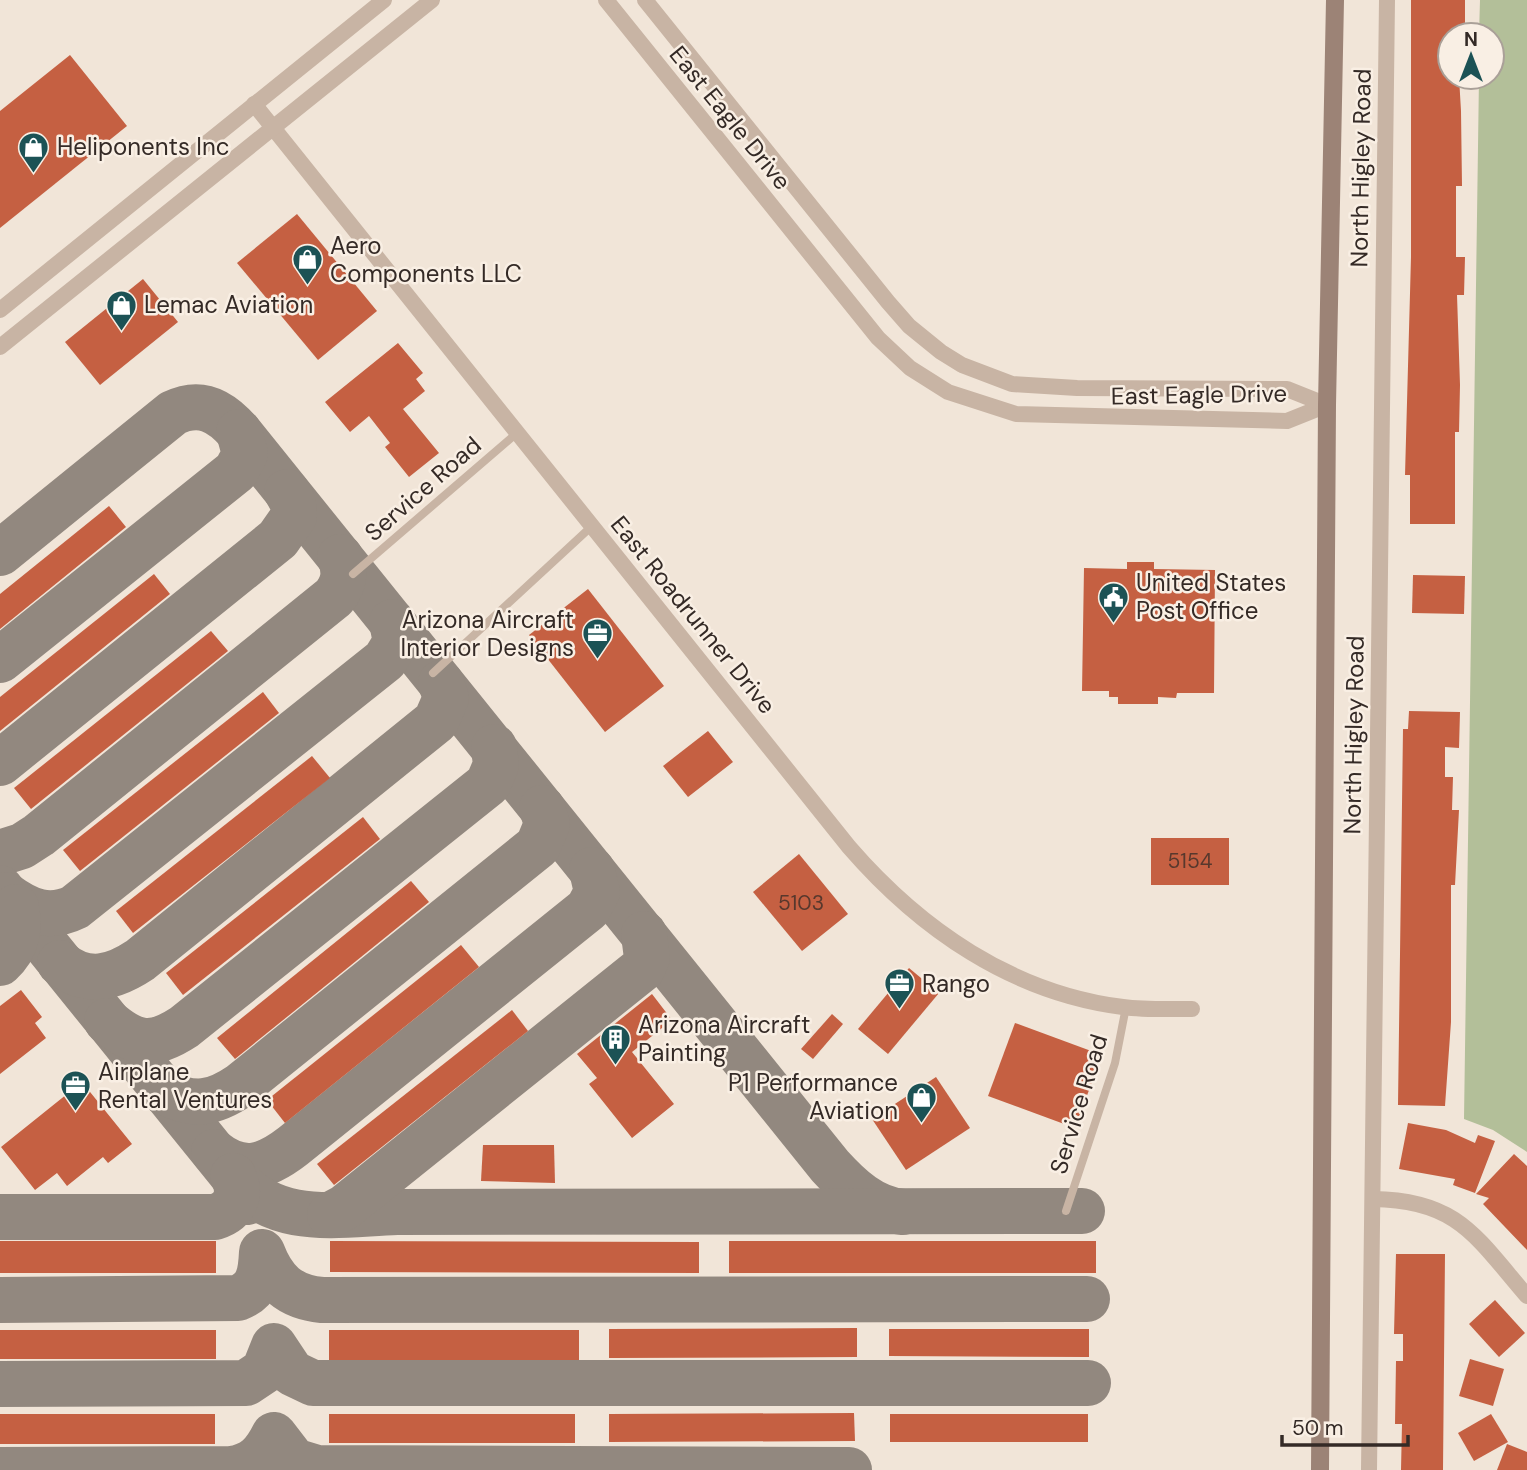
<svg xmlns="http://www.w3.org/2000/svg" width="1527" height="1470" font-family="'DM Sans',sans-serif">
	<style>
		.green { fill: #b3bf99 }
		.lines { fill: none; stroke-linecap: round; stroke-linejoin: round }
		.taxiway { stroke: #92887f; stroke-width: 46 }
		.building { fill: #c56042 }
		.lane { stroke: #c8b4a4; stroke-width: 8 }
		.street { stroke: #c8b4a4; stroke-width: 16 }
		.secondary { stroke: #9c8376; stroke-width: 18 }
		.labels { text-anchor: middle; stroke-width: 5; stroke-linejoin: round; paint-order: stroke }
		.number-label { font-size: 21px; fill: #58382d }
		.street-label { font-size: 24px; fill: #342a26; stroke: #f9efe4 }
		.poi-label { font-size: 24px; fill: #342a26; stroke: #f9efe4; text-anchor: start }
	</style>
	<rect width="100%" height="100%" fill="#f1e5d8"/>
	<path class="green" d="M1480,0h47v1152l-34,-22 -29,-11 15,-1042h13v-42h-13z"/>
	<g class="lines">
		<g class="taxiway">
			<path d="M0,553l173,-140c27,-13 47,-3 66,19l591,734c20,22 42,43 73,46"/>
			<path d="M0,660l236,-189 9,-17 -6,-22"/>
			<path d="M0,763l278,-224 16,-23 -1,-13 -6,-11"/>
			<path d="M0,853l22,-7 17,-11 295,-238c10,-13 12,-24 6,-40"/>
			<path d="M0,888l233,288 14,26"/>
			<path d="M6,895c22,16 43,25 69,12l310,-247 11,-18 -4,-20"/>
			<path d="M0,963c17,-16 20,-33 16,-56"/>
			<path d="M60,963c27,22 53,15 80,-3l296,-239 10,-23 -5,-15"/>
			<path d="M107,1021c28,24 45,27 77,6l304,-243 8,-19 -2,-18"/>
			<path d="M164,1092c30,15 49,12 77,-7l297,-239 9,-22 -5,-16"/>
			<path d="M214,1152c29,23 52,15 79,-6l295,-237 9,-17 -5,-22"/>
			<path d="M233,1176c43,52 104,38 164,36l685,-1"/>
			<path d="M330,1215l15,-8 297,-238 5,-11 -3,-24"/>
			<path d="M0,1217h215c20,-6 27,-23 18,-41"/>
			<path d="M0,1300l238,-2c21,-8 23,-25 24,-46 11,29 27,45 60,48l765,-1"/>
			<path d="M0,1384l246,-1 18,-12 10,-25 18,27 21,10h775"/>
			<path d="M0,1470l232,-1c22,-4 32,-14 42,-34l20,26 23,7 532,2"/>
		</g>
	</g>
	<g class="building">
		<path d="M1411,0h54v35h-15v42h9l2,34 1,75h-6v71h9l-1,38h-7l3,90 -1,47h-4v92h-45v-49h-5l6,-218z"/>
		<path d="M70,55l57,71 -127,102v-117z"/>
		<path d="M297,214l80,97 -59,49 -81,-97z"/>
		<path d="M143,279l35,43 -78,63 -35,-43z"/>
		<path d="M398,343l25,30 -7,6 9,12 -22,18 36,44 -30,24 -24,-30 5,-4 -21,-27 -19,16 -25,-30z"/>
		<path d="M109,506l17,21 -126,102v-35z"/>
		<path d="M1127,562h27v7l61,1 -1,123h-37l-1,5 -18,-1v7h-40v-7h-9v-6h-27l2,-123 43,1z"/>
		<path d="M154,574l16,20 -170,137v-34z"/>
		<path d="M1413,575l52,1 -1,38 -52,-1z"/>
		<path d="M588,589l76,97 -59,46 -76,-97z"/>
		<path d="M211,631l17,20 -197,158 -17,-21z"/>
		<path d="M263,692l16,21 -199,158 -17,-21z"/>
		<path d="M1409,711l51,1 -1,36 -14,-1v30h8l-1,33h7l-4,75h-4v137l-6,84 -47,-1 5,-376h5z"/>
		<path d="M708,731l25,31 -45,35 -25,-31z"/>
		<path d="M312,756l18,22 -197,155 -17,-22z"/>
		<path d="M363,817l17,22 -197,156 -17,-22z"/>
		<rect x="1151" y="838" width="78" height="47"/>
		<path d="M799,854l49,60 -46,37 -49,-59z"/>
		<path d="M411,881l18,21 -194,157 -18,-21z"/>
		<path d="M461,945l18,22 -194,156 -18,-23z"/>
		<path d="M909,968l30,25 -51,61 -30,-25z"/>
		<path d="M21,990l21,27 -7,6 11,15 -46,36v-68z"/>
		<path d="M652,994l20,26 -40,32 42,52 -42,34 -43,-54 8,-6 -20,-24z"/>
		<path d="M512,1010l16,21 -194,154 -17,-21z"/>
		<path d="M832,1014l11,10 -30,35 -12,-10z"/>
		<path d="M1015,1023l87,32 -27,73 -87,-32z"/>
		<path d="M936,1077l34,51 -64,42 -34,-51z"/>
		<path d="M82,1082l50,62 -24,19 -5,-6 -36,29 -10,-13 -22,17 -34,-43z"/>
		<path d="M1408,1123l38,7 29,13 3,-8 17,6 -20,52 -22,-8 2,-6 -56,-10z"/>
		<path d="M483,1145h71l1,38 -74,-2z"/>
		<path d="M1514,1154l13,12v84l-44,-46 6,-6 -13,-4z"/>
		<rect x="0" y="1241" width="216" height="32"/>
		<path d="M330,1241l369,1v31l-369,-1z"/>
		<rect x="729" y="1241" width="367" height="32"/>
		<path d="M1396,1254h49l-2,216h-42l1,-46h-7l1,-63h7v-27h-9z"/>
		<path d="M1495,1300l30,33 -26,24 -30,-33z"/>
		<path d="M857,1328v29l-248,1v-29z"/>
		<path d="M889,1329h200v28l-200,-1z"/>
		<rect x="0" y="1330" width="216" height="29"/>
		<rect x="329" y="1330" width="250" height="30"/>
		<path d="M1470,1359l34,10 -11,37 -34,-10z"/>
		<path d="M854,1413l1,28 -246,1v-28z"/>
		<rect x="0" y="1414" width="215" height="30"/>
		<rect x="329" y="1414" width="246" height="29"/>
		<rect x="890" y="1414" width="198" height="28"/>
		<path d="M1491,1414l17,28 -34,19 -16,-28z"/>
		<path d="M1507,1444l20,8v18h-30z"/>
	</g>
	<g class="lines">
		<g class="lane">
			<path d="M353,574l164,-141"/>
			<path d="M433,673l159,-147"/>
			<path d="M1066,1211l49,-148 11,-56"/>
		</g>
		<g class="street">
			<path d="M606,0l272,338 32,30 38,24 68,22 271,7 40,-16"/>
			<path d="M645,0l243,302 21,24 32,26 21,13 50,19 65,4 210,1 40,16"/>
			<path d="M254,104l595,743c71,82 163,146 274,160 22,3 46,2 69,2"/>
			<path d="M0,310l384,-310"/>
			<path d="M0,347l432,-347"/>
			<path d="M1373,1199c85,1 103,38 154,97"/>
			<path d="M1369,1470l18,-1470"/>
		</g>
		<path class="secondary" d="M1320,1470l7,-1065 8,-405"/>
	</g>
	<defs>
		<symbol id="shop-pin" viewBox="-11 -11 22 30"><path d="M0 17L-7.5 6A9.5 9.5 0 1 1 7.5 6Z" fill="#1c5255" stroke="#f9efe4"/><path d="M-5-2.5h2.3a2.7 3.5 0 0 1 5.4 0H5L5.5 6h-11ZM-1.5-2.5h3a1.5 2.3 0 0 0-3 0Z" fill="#fff"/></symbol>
		<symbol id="civic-pin" viewBox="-11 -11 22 30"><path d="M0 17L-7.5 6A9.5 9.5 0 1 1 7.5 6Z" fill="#1c5255" stroke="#f9efe4"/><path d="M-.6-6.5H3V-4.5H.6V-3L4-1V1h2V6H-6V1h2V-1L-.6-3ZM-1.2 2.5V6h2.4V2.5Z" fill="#fff"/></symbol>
		<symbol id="office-pin" viewBox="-11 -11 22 30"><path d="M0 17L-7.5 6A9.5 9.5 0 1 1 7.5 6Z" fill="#1c5255" stroke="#f9efe4"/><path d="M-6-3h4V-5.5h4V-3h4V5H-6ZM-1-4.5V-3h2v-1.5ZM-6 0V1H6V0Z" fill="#fff"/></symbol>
		<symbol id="building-pin" viewBox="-11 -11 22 30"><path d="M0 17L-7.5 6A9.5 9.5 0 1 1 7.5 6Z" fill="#1c5255" stroke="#f9efe4"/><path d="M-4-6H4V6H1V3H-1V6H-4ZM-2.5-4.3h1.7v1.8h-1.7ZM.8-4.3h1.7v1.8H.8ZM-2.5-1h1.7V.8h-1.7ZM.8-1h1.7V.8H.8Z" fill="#fff"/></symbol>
	</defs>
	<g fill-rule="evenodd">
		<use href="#shop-pin" x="16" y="130" width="35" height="47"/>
		<use href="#shop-pin" x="290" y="242" width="35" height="47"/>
		<use href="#shop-pin" x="104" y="288" width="35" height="47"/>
		<use href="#civic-pin" x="1096" y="580" width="35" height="47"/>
		<use href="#office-pin" x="580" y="616" width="35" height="47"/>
		<use href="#office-pin" x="882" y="966" width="35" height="47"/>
		<use href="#building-pin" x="598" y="1022" width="35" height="47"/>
		<use href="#office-pin" x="58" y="1068" width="35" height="47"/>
		<use href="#shop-pin" x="904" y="1080" width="35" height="47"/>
	</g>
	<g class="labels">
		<g class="number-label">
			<text x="1190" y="868">5154</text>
			<text x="801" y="910">5103</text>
		</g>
		<g class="street-label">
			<text transform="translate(730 118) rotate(51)" y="8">East Eagle Drive</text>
			<text transform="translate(1361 168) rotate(-89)" y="8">North Higley Road</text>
			<text transform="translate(1199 395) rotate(-1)" y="8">East Eagle Drive</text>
			<text transform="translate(423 489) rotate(-41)" y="8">Service Road</text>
			<text transform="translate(693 615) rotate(51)" y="8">East Roadrunner Drive</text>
			<text transform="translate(1354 735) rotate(-89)" y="8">North Higley Road</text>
			<text transform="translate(1079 1104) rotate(-73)" y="8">Service Road</text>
		</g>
		<g class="poi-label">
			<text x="57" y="155">Heliponents Inc</text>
			<text x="330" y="254">Aero<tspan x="330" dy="28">Components LLC</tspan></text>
			<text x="144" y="313">Lemac Aviation</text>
			<text x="1136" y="591">United States<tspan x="1136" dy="28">Post Office</tspan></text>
			<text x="574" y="628" text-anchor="end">Arizona Aircraft<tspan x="574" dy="28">Interior Designs</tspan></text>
			<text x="922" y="992">Rango</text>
			<text x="638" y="1033">Arizona Aircraft<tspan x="638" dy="28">Painting</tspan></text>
			<text x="98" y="1080">Airplane<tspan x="98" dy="28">Rental Ventures</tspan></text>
			<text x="898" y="1091" text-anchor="end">P1 Performance<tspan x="898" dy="28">Aviation</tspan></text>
		</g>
	</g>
	<g transform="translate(1471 56)"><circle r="33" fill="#f9efe4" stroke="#aaa098" stroke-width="2"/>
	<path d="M0-5L12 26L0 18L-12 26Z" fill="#1c5255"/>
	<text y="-10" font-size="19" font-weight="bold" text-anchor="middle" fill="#342a26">N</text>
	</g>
	<path d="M1282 1435v10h126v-10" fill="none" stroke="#342a26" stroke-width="3.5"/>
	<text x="1292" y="1435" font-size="21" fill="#342a26" stroke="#f9efe4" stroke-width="5" paint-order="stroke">50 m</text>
</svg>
